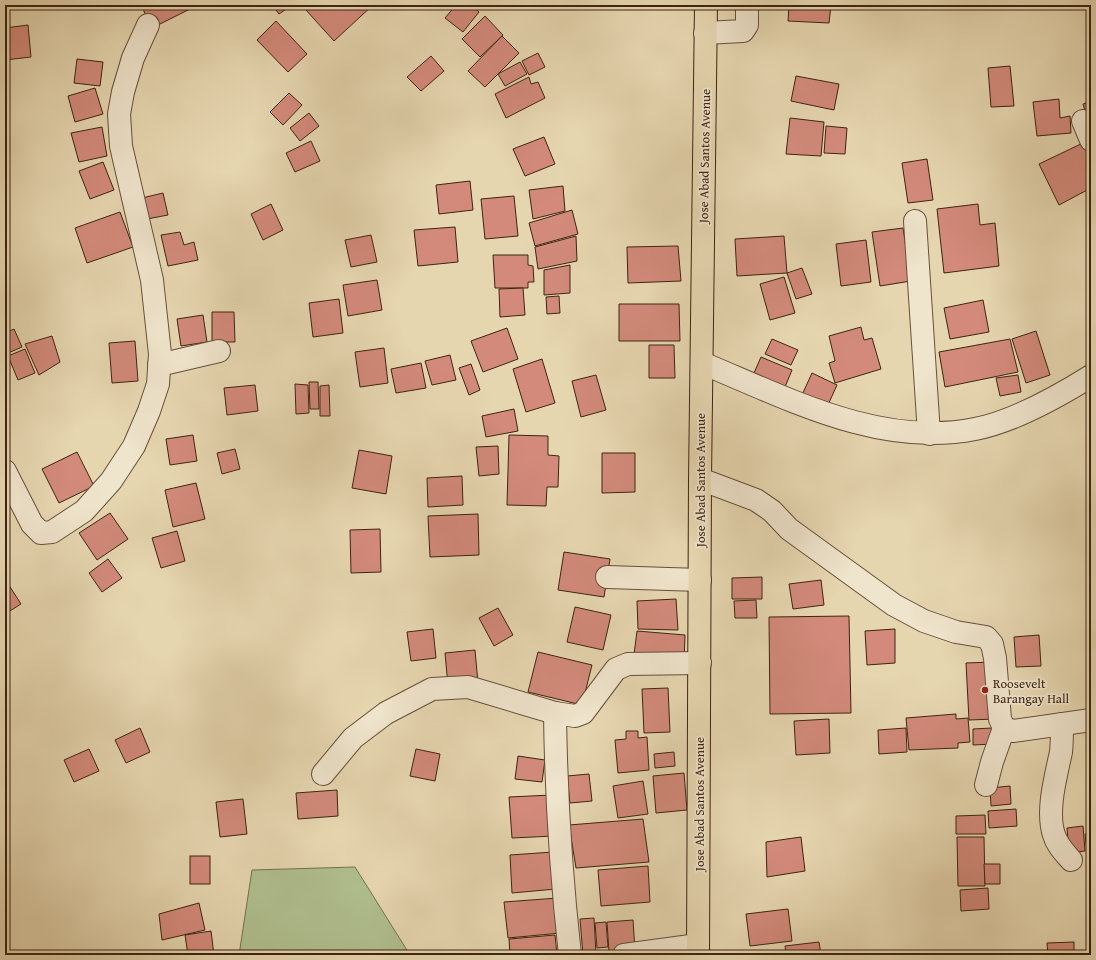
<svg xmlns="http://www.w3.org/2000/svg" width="1096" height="960" font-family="'Gentium Book Plus',serif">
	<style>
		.green { fill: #b0bf8f; stroke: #767250 }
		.building { fill: #d38a7b; stroke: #3d2411 }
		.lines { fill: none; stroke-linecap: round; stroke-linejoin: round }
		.minor-casing { stroke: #675039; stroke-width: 24 }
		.highway-casing { stroke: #3d2411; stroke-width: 24 }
		.minor { stroke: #efe4cc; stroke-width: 22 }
		.highway { stroke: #e6d6b0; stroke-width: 22 }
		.poi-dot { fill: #8f2418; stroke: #efe4cc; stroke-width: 1.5 }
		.labels { text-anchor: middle; stroke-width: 3.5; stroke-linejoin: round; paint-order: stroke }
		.street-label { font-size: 13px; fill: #3d2411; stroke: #efe4cc }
		.poi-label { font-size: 13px; fill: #3d2411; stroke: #efe4cc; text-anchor: start }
	</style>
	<rect width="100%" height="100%" fill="#e6d6b0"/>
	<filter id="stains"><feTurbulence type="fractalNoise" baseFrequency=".005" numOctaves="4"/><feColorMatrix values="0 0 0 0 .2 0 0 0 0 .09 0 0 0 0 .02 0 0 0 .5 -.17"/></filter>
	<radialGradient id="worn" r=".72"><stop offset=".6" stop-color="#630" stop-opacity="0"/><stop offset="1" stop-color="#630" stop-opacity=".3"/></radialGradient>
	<path class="green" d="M355,867l55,88h-171l13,-85z"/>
	<g class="building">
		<path d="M141,5h54l1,1 -44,22z"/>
		<path d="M272,5h20l-13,9z"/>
		<path d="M309,5h64l-39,36 -29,-32z"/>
		<path d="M456,5h15l8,7 -16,20 -18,-14z"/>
		<path d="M789,5h42l-2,18 -41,-2z"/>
		<path d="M485,16l18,19 -23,22 -18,-18z"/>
		<path d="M276,21l31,33 -19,18 -31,-32z"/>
		<path d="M28,25l3,32 -26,3v-32z"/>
		<path d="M502,36l17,17 -34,34 -17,-16z"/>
		<path d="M538,53l7,14 -16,8 -7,-14z"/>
		<path d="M431,56l13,15 -23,20 -14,-14z"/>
		<path d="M77,59l26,3 -3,24 -26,-3z"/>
		<path d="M520,62l7,12 -22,12 -7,-12z"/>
		<path d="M1010,66l4,40 -23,1 -3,-39z"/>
		<path d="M796,76l43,8 -5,26 -43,-9z"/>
		<path d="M529,77l2,7 7,-2 7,16 -39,20 -11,-24z"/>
		<path d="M95,88l8,26 -28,8 -7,-26z"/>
		<path d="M289,93l13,12 -19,20 -13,-13z"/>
		<path d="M1059,99l1,19 10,-2 1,17 -34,3 -4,-34z"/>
		<path d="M1091,101v30l-8,-27z"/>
		<path d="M309,113l10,13 -19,15 -10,-13z"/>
		<path d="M790,118l34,4 -3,34 -35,-2z"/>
		<path d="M826,126l21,2 -2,26 -21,-1z"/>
		<path d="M102,127l5,29 -28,6 -8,-29z"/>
		<path d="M544,137l11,27 -30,12 -12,-27z"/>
		<path d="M311,141l9,20 -25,11 -9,-19z"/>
		<path d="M1087,141l4,9v38l-32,17 -20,-41z"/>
		<path d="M927,159l6,41 -25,3 -6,-40z"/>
		<path d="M103,162l11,28 -24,9 -11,-28z"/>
		<path d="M470,181l3,29 -34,4 -3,-29z"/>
		<path d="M563,186l2,25 -32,8 -4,-29z"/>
		<path d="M163,193l5,22 -21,4 -5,-21z"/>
		<path d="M514,196l4,40 -33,3 -4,-40z"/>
		<path d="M271,204l12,26 -20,10 -12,-26z"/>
		<path d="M978,204l2,21 15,-2 4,43 -55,7 -7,-64z"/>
		<path d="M572,210l6,24 -43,12 -6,-23z"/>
		<path d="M120,212l13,35 -46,16 -12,-35z"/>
		<path d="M455,227l3,35 -40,4 -4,-36z"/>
		<path d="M903,228l8,53 -31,5 -8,-54z"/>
		<path d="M180,232l4,13 10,-3 4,18 -30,6 -7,-31z"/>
		<path d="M371,235l6,27 -26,5 -6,-27z"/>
		<path d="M576,236l1,25 -39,8 -3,-22z"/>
		<path d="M784,236l3,37 -50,3 -2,-37z"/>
		<path d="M866,240l5,42 -30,4 -5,-42z"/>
		<path d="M678,246l3,35 -53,2 -1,-36z"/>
		<path d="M493,255h35v10l5,1 1,16h-6v6h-33z"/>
		<path d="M570,265v28l-26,2v-25z"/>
		<path d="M802,268l10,26 -16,5 -9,-26z"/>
		<path d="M784,277l11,36 -25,7 -10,-36z"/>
		<path d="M377,280l5,30 -34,6 -5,-31z"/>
		<path d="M523,288l2,27 -25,2 -1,-28z"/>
		<path d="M559,296l1,17 -13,1 -1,-17z"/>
		<path d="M339,299l4,34 -30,4 -4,-34z"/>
		<path d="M983,300l6,32 -39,7 -6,-31z"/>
		<path d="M619,304h60l1,37h-61z"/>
		<path d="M212,312h22l1,30h-23z"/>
		<path d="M203,315l4,27 -26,4 -4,-27z"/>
		<path d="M861,327l3,13 8,-2 9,31 -46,14 -6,-20 6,-2 -6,-25z"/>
		<path d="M507,328l11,31 -35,13 -12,-31z"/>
		<path d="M14,329l8,18 -14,6 -3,-6v-14z"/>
		<path d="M1036,331l14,44 -24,8 -14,-44z"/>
		<path d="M52,336l8,26 -21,13 -14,-31z"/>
		<path d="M772,339l26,11 -7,15 -26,-11z"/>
		<path d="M1010,339l8,33 -73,15 -6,-35z"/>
		<path d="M135,341l3,40 -26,2 -3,-40z"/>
		<path d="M649,345h25l1,33h-26z"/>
		<path d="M384,348l4,35 -28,4 -5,-35z"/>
		<path d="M25,349l10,24 -17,7 -10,-24z"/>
		<path d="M450,355l6,25 -24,5 -7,-24z"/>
		<path d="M761,357l31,13 -7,17 -31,-14z"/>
		<path d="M542,359l13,44 -29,9 -13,-43z"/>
		<path d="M421,363l5,25 -30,5 -5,-24z"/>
		<path d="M471,364l9,26 -11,5 -10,-27z"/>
		<path d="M812,373l25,12 -10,22 -25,-12z"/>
		<path d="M596,375l10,35 -25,7 -9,-36z"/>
		<path d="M1018,375l3,17 -21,4 -4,-18z"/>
		<path d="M309,382h9l1,27h-9z"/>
		<path d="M295,384l13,1 1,28 -13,1z"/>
		<path d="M255,385l3,26 -31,4 -3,-27z"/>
		<path d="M329,385l1,31h-10v-30z"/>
		<path d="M514,409l4,22 -32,6 -4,-21z"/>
		<path d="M193,435l4,26 -27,4 -4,-26z"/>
		<path d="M509,435l39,1v19l11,1 -1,31h-11l-1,19 -39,-1z"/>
		<path d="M498,446l1,28 -20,2 -3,-29z"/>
		<path d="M235,449l5,20 -18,5 -5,-21z"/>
		<path d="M359,450l33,6 -6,38 -34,-6z"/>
		<path d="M77,452l17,34 -35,17 -17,-34z"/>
		<path d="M602,453h33v39l-33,1z"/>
		<path d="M462,476l1,29 -35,2 -1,-29z"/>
		<path d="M196,483l9,36 -32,8 -8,-37z"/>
		<path d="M110,513l18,26 -31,21 -18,-27z"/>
		<path d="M478,514l1,41 -49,2 -2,-41z"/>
		<path d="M380,529l1,43 -30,1 -1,-43z"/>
		<path d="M177,531l8,30 -24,7 -9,-30z"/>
		<path d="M564,552l46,7 -6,38 -46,-7z"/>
		<path d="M108,559l14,19 -20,14 -13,-19z"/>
		<path d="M762,577v22h-30v-21z"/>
		<path d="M5,579l16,25 -16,10z"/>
		<path d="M821,580l3,25 -31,4 -4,-25z"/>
		<path d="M676,599l2,31 -40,-1 -1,-28z"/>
		<path d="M756,600l1,18h-22l-1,-17z"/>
		<path d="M575,607l36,8 -8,35 -36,-8z"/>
		<path d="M498,608l15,27 -19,11 -15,-28z"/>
		<path d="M849,616l2,97 -81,1 -1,-97z"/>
		<path d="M433,629l3,29 -25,3 -4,-29z"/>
		<path d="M895,629v34l-28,2 -2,-34z"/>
		<path d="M637,631l48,4 -1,28 -51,-1z"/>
		<path d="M1039,635l2,31 -25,1 -2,-30z"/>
		<path d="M475,650l3,33 -30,3 -3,-33z"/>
		<path d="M538,652l54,13 -10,40 -54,-13z"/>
		<path d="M992,662l3,57 -26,1 -3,-57z"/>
		<path d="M668,688l2,44 -26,1 -2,-44z"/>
		<path d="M956,714v5l12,-1 2,24 -12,1v5l-49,2 -3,-32z"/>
		<path d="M829,719l1,34 -34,2 -2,-34z"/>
		<path d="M140,728l10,24 -24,11 -11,-23z"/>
		<path d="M906,728l1,24 -28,2 -1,-24z"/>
		<path d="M992,728l1,16 -20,1v-16z"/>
		<path d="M626,731h12v7l9,-1 2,33 -31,3 -3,-33 11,-1z"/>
		<path d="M89,749l10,22 -25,11 -10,-22z"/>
		<path d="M416,749l24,5 -5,27 -25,-5z"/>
		<path d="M674,752l1,14 -20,2 -1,-14z"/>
		<path d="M518,756l27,4 -3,22 -27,-3z"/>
		<path d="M684,773l3,37 -31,3 -3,-37z"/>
		<path d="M589,774l3,27 -22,2 -3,-27z"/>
		<path d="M643,781l5,33 -30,4 -5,-32z"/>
		<path d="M1010,786l1,18 -20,2 -1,-18z"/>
		<path d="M337,790l1,26 -40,3 -2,-26z"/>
		<path d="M552,795l2,41 -42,2 -3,-41z"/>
		<path d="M243,799l4,35 -27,3 -4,-35z"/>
		<path d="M1016,809l1,17 -28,2 -1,-17z"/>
		<path d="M985,815l1,19h-30v-18z"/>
		<path d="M643,819l6,43 -73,6 -7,-43z"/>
		<path d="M1083,826l2,25 -16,2 -2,-25z"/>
		<path d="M1091,833v27h-3l-3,-26z"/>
		<path d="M801,837l4,34 -38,6 -1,-35z"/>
		<path d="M957,837h27l1,49h-27z"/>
		<path d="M553,852l3,37 -44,4 -2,-38z"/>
		<rect x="190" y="856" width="20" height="28"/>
		<path d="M984,864h16v20h-15z"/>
		<path d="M648,866l2,36 -49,4 -3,-36z"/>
		<path d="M988,888l1,21 -28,2 -1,-21z"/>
		<path d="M558,898l3,35 -53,5 -4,-36z"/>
		<path d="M199,903l6,27 -43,10 -3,-26z"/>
		<path d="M788,909l4,32 -42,5 -4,-32z"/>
		<path d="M594,918l2,37h-13l-3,-36z"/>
		<path d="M633,920l2,30 -26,2 -2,-30z"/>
		<path d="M606,922l2,25 -11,1 -2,-25z"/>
		<path d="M211,931l3,24h-26l-3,-20z"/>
		<path d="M555,935l2,20h-47l-1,-16z"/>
		<path d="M819,942l2,13h-35l-1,-9z"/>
		<path d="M1074,942v13h-26l-1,-12z"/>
	</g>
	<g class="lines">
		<defs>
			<g id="minor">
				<path d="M705,33l38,-2 4,-6v-20"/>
				<path d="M1083,121l8,19"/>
				<path d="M915,221l14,213"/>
				<path d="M702,363c85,35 178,85 273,66 37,-7 84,-33 116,-53"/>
				<path d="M159,365l60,-14"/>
				<path d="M5,471l27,53 9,9 11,-1 32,-21 27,-30 23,-35 15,-35 9,-27 2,-30 -8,-74 -31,-134 -2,-32 4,-22 10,-34 15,-33"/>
				<path d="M700,479l56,21 16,11 17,18 105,76 30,16 32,11 30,5 6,7 3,14 5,61 4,9 9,3 78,-11"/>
				<path d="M607,577l93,3"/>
				<path d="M555,713c1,81 6,161 15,242"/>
				<path d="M1062,724c0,9 0,19 -1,28 -5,24 -15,59 -7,83 3,10 10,17 17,25"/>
				<path d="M323,774l30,-36 33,-25 46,-24 36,-2 87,26 20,3 8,-3 33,-44 12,-5 72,-1"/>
				<path d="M986,785l6,-23 12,-34"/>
				<path d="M624,955l74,-10"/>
			</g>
			<path id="highway" d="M698,955l2,-476 6,-474"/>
		</defs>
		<use href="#minor" class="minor-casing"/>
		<use href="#highway" class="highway-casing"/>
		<use href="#minor" class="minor"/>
		<use href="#highway" class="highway"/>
	</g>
	<circle class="poi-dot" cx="985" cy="690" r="4"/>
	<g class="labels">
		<g class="street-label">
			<text transform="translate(704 156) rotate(-89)" y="5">Jose Abad Santos Avenue</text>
			<text transform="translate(700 480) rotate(-90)" y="5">Jose Abad Santos Avenue</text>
			<text transform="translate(699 804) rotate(-90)" y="5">Jose Abad Santos Avenue</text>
		</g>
		<g class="poi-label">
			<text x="993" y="688">Roosevelt<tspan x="993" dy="15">Barangay Hall</tspan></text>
		</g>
	</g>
	<rect width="1096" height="960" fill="none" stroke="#e6d6b0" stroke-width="20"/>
	<rect x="6" y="6" width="1084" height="948" fill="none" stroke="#3d2411" stroke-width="2"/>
	<rect x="10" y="10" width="1076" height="940" fill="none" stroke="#3d2411"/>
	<rect width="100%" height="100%" filter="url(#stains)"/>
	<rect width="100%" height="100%" fill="url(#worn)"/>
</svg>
